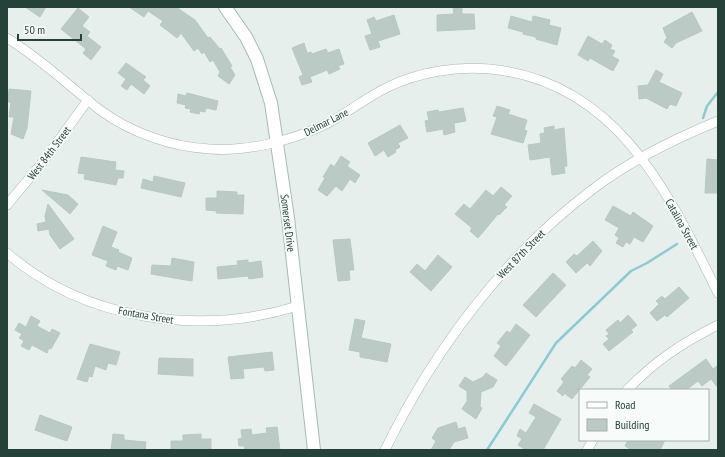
<svg xmlns="http://www.w3.org/2000/svg" width="725" height="457" font-family="'PT Sans Narrow',sans-serif">
	<style>
		.lines { fill: none; stroke-linecap: round; stroke-linejoin: round }
		.stream { stroke: #8ec9d4; stroke-width: 2.5 }
		.building { fill: #bbcac4; stroke: #b8c9c2 }
		.street-casing { stroke: #a8b8b2; stroke-width: 10 }
		.secondary-casing { stroke: #a4bbb3; stroke-width: 14 }
		.street { stroke: #fff; stroke-width: 9 }
		.secondary { stroke: #fff; stroke-width: 12 }
		.labels { text-anchor: middle; stroke-width: 3.5; stroke-linejoin: round; paint-order: stroke }
		.street-label { font-size: 11px; fill: #24423a; stroke: #f7fbf9 }
	</style>
	<rect width="100%" height="100%" fill="#e6efeb"/>
	<g class="lines">
		<g class="stream">
			<path d="M703,118l4,-12 11,-14"/>
			<path d="M487,450l69,-107 75,-72 16,-8 30,-19"/>
		</g>
	</g>
	<g class="building">
		<path d="M25,7h21l-6,10z"/>
		<path d="M129,7h47l19,13 13,18 2,-1 10,12 1,-1 11,18 -2,1 5,8 -6,9 -11,-8 2,-4 -7,-12 -3,2 -6,-10 -2,2 -4,-6 -4,3 -13,-18 -4,5 -17,-13 3,-4 -15,-10 -4,6z"/>
		<path d="M453,7h9v7h12l1,15 -38,2v-16l17,-1z"/>
		<path d="M78,8l11,9 -7,9 8,6 -3,4 14,11 -10,13 -8,-7 3,-4 -25,-20z"/>
		<path d="M692,12l10,19 -26,12 -4,5 -8,-6 3,-4 -4,-10z"/>
		<path d="M394,15l6,19 -22,7 2,6 -10,3 -5,-14 7,-2 -5,-14 7,-3 2,4z"/>
		<path d="M511,16l21,6 1,-6 17,4 -1,5 12,3 -4,17 -21,-6v-2l-13,-3v-2l-15,-4z"/>
		<path d="M588,36l14,8 3,-4 7,5 -2,4 5,2 -3,5 7,4 -6,11 -23,-13 -2,3 -10,-6z"/>
		<path d="M304,43l3,10 4,-1 1,2 14,-5 2,4 11,-4 5,15 -6,2 2,3 -11,5 -2,-4 -17,7 2,5 -10,3 -3,-8 4,-2 -11,-27z"/>
		<path d="M126,63l20,14 -3,3 7,6 -6,8 -13,-10 -4,6 -6,-4 5,-7 -8,-6z"/>
		<path d="M656,70l7,4 -4,8 23,11 -6,13 -6,-2 -3,5 -21,-11 -7,1 -1,-13 10,-1z"/>
		<path d="M9,89l22,2 -4,37 -4,11 -12,-5 3,-17h-5l2,-15h-3z"/>
		<path d="M187,93l31,8 -2,9 -10,-2 -1,4 -5,-1 -1,3 -9,-2 1,-3 -6,-1 1,-3 -9,-2 1,-9 8,2z"/>
		<path d="M497,106l13,4 -2,4 19,6 -3,10 3,1 -4,12 -32,-9 6,-17 -4,-1z"/>
		<path d="M463,108l3,13 -12,2 1,9 -11,3 -1,-6 -16,3 -2,-11 4,-1 -2,-8 11,-2 1,2z"/>
		<path d="M400,125l8,13 -10,5 2,4 -5,3 1,2 -8,5 -4,-7 -9,6 -7,-13z"/>
		<path d="M554,126v4l10,-2 3,38h-3l1,7 -13,2 -2,-18 -20,3 -2,-15 13,-2 -1,-9 5,-1 -1,-5z"/>
		<path d="M341,156l9,6 -3,4 13,9 -5,8 -5,-4 -8,12 -6,-5 -9,10 -9,-6 7,-12 -2,-1 8,-13 3,3z"/>
		<path d="M81,157l35,5 -1,8 9,1 -1,7h-5l-2,7 -32,-6 1,-5 -7,-1z"/>
		<path d="M707,159l11,1v33h-13z"/>
		<path d="M154,176l31,7 -4,14 -40,-9 2,-9 10,3z"/>
		<path d="M501,187l11,9 -8,9 3,2 -8,8 -1,-1 -20,24 -8,-7 2,-3 -17,-14 9,-10 6,5 16,-19 7,6z"/>
		<path d="M42,190l26,5 10,9 -8,10z"/>
		<path d="M217,191l20,1v3h7l-1,19 -27,-1 1,-2 -11,-1v-12h11z"/>
		<path d="M48,204l26,35 -14,10 -10,-14 -1,-6 -11,2 -1,-7 9,-2 -1,-6z"/>
		<path d="M613,206l18,10 2,-4 20,14 -10,16 -9,-5 -4,7 -4,-2 -3,5 -7,-4 3,-5 -4,-3 4,-7 -14,-8z"/>
		<path d="M103,226l14,6 -6,15 8,3 -1,2 14,6 -4,12 -11,-4 -1,4 -10,-4 2,-5 -16,-6z"/>
		<path d="M350,239l4,31h-5l1,10 -12,1 -5,-41z"/>
		<path d="M593,241l9,10 -12,15 -3,-3 -11,10 -10,-11 8,-8 3,2z"/>
		<path d="M438,255l14,12 -21,24 -21,-19 7,-8 8,7z"/>
		<path d="M172,258l22,4 -2,19 -41,-7 1,-9 19,1z"/>
		<path d="M248,260v3l13,-2 2,16 -14,2 -1,-3 -30,3 -1,-12 21,-2 -1,-4z"/>
		<path d="M553,273l13,12 -30,32 -13,-12z"/>
		<path d="M679,287l10,11 -22,19 -2,-2 -8,6 -7,-8 9,-9 -3,-3 6,-5 3,3z"/>
		<path d="M628,315l9,10 -6,5 2,2 -24,19 -6,-7 6,-5 -3,-3 3,-2 -3,-4 12,-10 2,3z"/>
		<path d="M31,316l9,5 -3,5 13,7 2,-4 8,4 -9,16 -2,-1 -2,5 -15,-8 -3,5 -8,-4 3,-5 -5,-3 3,-4 -7,-4 4,-7 7,4z"/>
		<path d="M355,319l10,2 -4,17 30,6 -4,18 -27,-5v-5l-11,-2z"/>
		<path d="M516,324l14,11 -24,31 -12,-10 7,-10 -4,-3 10,-12 3,2z"/>
		<path d="M90,344l30,8 -4,13 -8,-2 -2,7 -11,-4 -3,11 -3,-1 -2,6 -10,-3z"/>
		<path d="M272,352l2,18 -9,1 -1,-4 -21,2 1,9 -13,1 -3,-22z"/>
		<path d="M159,358l34,1v17l-35,-2z"/>
		<path d="M706,359l7,10 5,-4v23l-7,-9 -9,7 -4,-5 -12,9h-14l-3,-4z"/>
		<path d="M581,360l11,9 -5,6 3,2 -18,22 -8,-6 -1,3 -6,-5 7,-9 -3,-3 11,-13 3,2z"/>
		<path d="M486,373l11,7 -4,7 -12,5 -1,15 2,1 -6,11 -14,-10 5,-8v-10l-8,-5 6,-9 8,5 10,-5z"/>
		<path d="M534,404l27,15 -18,31h-17l-8,-5 4,-6 -5,-3 3,-7 6,4 10,-16 -7,-4z"/>
		<path d="M40,415l32,12 -5,14 -32,-11z"/>
		<path d="M456,422l2,7 7,-2 3,11 -14,4 -5,8h-18l5,-9 -4,-3 6,-10z"/>
		<path d="M277,427l3,23h-35l-1,-4h-5l-1,-7 4,-1 -1,-8 10,-1 1,6 15,-2 -1,-5z"/>
		<path d="M113,434l11,1v5l22,2 -1,8h-34z"/>
		<path d="M201,434v5h10v11h-40v-9h12v-6z"/>
		<path d="M628,440h37l-5,10h-28l-7,-4z"/>
	</g>
	<g class="lines">
		<defs>
			<g id="street">
				<path d="M7,38c34,21 62,48 93,72 31,23 72,37 110,39 37,3 85,-9 118,-26 21,-11 39,-26 60,-36 31,-15 68,-21 102,-18 127,12 178,123 228,224"/>
				<path d="M7,205l35,-42 46,-63"/>
				<path d="M7,253c79,68 193,83 291,53"/>
				<path d="M627,390c28,-29 55,-47 91,-65"/>
				<path d="M385,450c49,-100 119,-194 208,-261 38,-29 81,-50 125,-68"/>
				<path d="M587,450l6,-10"/>
			</g>
			<path id="secondary" d="M225,7l21,30 11,22 14,44 17,115 26,232"/>
		</defs>
		<use href="#street" class="street-casing"/>
		<use href="#secondary" class="secondary-casing"/>
		<use href="#street" class="street"/>
		<use href="#secondary" class="secondary"/>
	</g>
	<g class="labels">
		<g class="street-label">
			<text transform="translate(326 122) rotate(-27)" y="4">Delmar Lane</text>
			<text transform="translate(49 153) rotate(-53)" y="4">West 84th Street</text>
			<text transform="translate(288 223) rotate(83)" y="4">Somerset Drive</text>
			<text transform="translate(682 224) rotate(61)" y="4">Catalina Street</text>
			<text transform="translate(521 254) rotate(-46)" y="4">West 87th Street</text>
			<text transform="translate(146 315) rotate(10)" y="4">Fontana Street</text>
		</g>
	</g>
	<rect width="725" height="457" fill="none" stroke="#24423a" stroke-width="16"/>
	<rect x="579" y="389" width="130" height="52" fill="#f7fbf9" stroke="#a3b1ad"/>
	<rect x="587" y="402" width="20" height="6" fill="#ffffff" stroke="#a3b1ad"/>
	<text x="615" y="409" font-size="12" fill="#24423a">Road</text>
	<rect x="587" y="419" width="20" height="12" fill="#bbcac4" stroke="#a3b1ad"/>
	<text x="615" y="429" font-size="12" fill="#24423a">Building</text>
	<path d="M18 34v6h63v-6" fill="none" stroke="#24423a" stroke-width="2"/>
	<text x="24" y="34" font-size="12" fill="#24423a" stroke="#f7fbf9" stroke-width="3" paint-order="stroke">50 m</text>
</svg>
